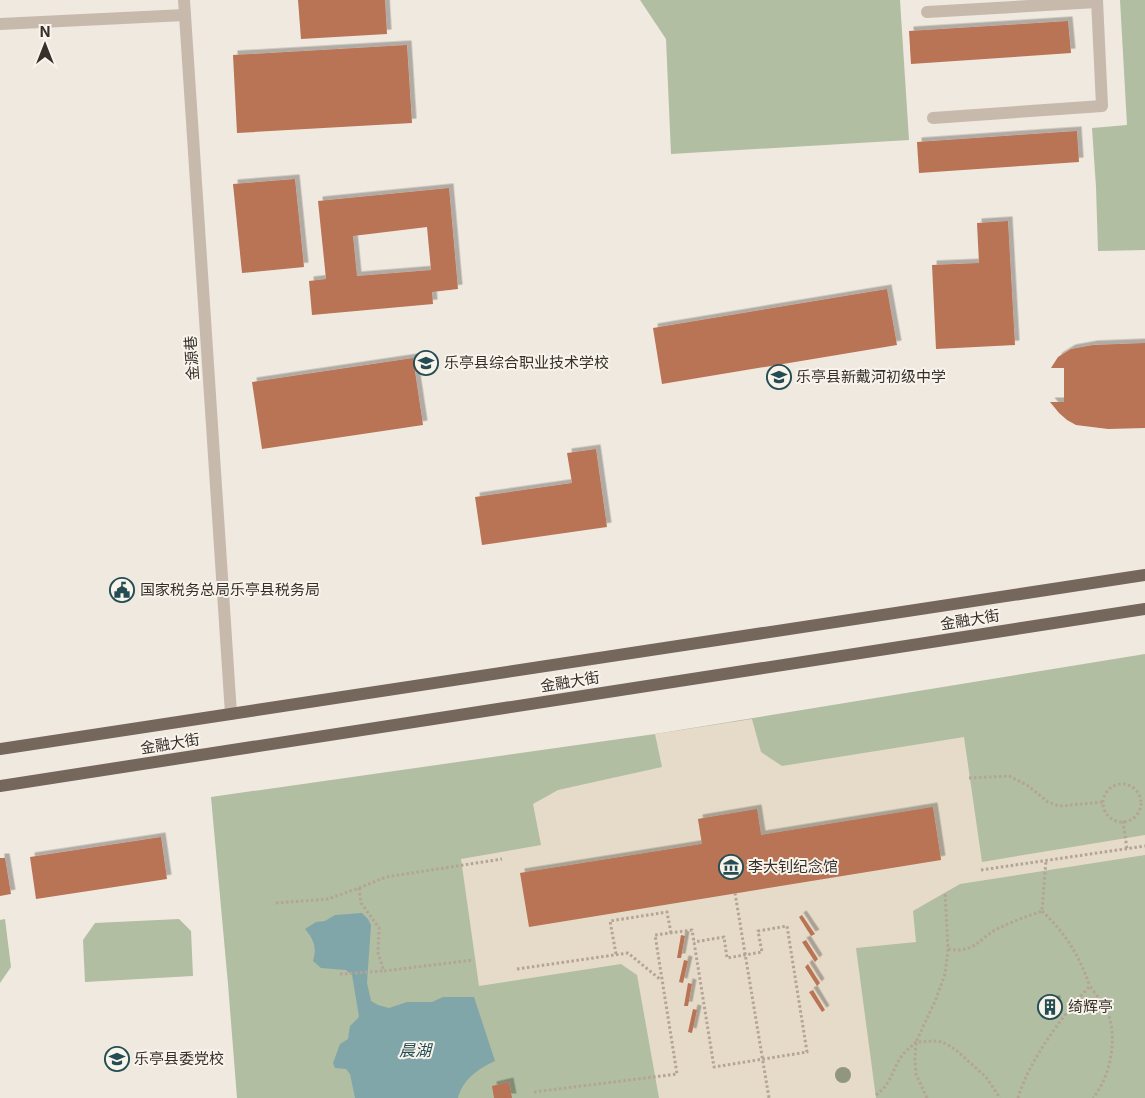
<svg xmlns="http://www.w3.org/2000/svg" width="1145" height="1098" font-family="Inter,'Noto Sans SC',sans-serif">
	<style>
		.green { fill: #b2bea1 }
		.plaza { fill: #e6dbc8; fill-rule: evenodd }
		.water { fill: #81a6aa }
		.building { fill: #b97355; fill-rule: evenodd; filter: url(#shadow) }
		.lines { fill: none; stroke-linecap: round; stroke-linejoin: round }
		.path { stroke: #b3a496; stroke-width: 3; stroke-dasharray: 2.5 2.5; stroke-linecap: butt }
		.minor { stroke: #c7baac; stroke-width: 12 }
		.major { stroke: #76675d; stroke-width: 12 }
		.tree { fill: #91967f }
		.labels { text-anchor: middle; stroke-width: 4; stroke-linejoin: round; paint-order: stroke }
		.street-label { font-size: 15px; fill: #362f2a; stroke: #f8f3eb }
		.poi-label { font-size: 15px; fill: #362f2a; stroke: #f8f3eb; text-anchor: start }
		.water-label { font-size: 16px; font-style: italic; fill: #244d53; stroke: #f8f3eb }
	</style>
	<defs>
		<filter id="shadow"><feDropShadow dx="4.5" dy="-4.5" stdDeviation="0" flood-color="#0004"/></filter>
	</defs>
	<rect width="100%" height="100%" fill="#f0e9df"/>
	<g class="green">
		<path d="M640,0h260l9,140 -238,14 -5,-115z"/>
		<path d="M1120,0h25v250l-47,1 -2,-64 -4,-59 35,-3z"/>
		<path d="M1145,654v444h-908l-9,-114 -17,-187 444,-63z"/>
		<path d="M5,919l6,48 -11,16v-63z"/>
		<path d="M179,919l12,12 2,45 -108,6 -2,-42 12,-17z"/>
	</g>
	<path class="plaza" d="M752,719l9,33 21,14 182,-29 18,125 163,-27v20l-185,29 -47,27 3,31 -60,6 20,150h-217l-22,-123 -16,-11 -142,22 -18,-127 80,-14 -8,-41 25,-14 104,-23 -7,-33zM932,807l9,53 -421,13 182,-29 -4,-25 59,-10 4,26z"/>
	<path class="water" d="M362,913l6,6 3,6 -4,58 4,18 7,4 11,3 18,-6h25l11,-5h31l21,64c-17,8 -32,18 -37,37h-103l-5,-24 -4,-5 -11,-1 -2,-5 7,-19 8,-5 2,-13 9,-9 -7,-42 -6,-5 -25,-2 -8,-7c4,-14 1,-21 -8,-32l11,-7 9,-1 10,-6z"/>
	<g class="building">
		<path d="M298,0h87l2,34 -86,5z"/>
		<path d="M1068,21l3,32 -160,11 -2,-33z"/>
		<path d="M407,45l5,78 -175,10 -4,-78z"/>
		<path d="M1077,131l2,31 -160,11 -2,-31z"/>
		<path d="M295,179l9,88 -62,6 -9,-89z"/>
		<path d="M449,188l9,101 -26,3 1,12 -121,11 -3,-34 17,-2 -8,-78zM427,227l4,43 -74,6 -4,-40z"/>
		<path d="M1008,221l7,124 -79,4 -4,-84 47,-2 -2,-40z"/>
		<path d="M887,289l10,56 -235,39 -9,-56z"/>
		<path d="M1145,343v85l-37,1 -32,-4 -9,-5 -8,-7 -9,-11h14v-34h-13l7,-11 13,-8 22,-4z"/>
		<path d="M413,358l10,67 -161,24 -10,-67z"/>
		<path d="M596,449l11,78 -125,18 -7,-48 97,-14 -5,-30z"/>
		<path d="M933,807l8,53 -412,67 -9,-54 182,-29 -4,-25 59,-10 4,26z"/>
		<path d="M161,837l6,42 -131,20 -6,-42z"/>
		<path d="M0,858h5l6,36 -11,2z"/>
		<path d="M802,915l13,19 -4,2 -12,-19z"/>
		<path d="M681,935l4,1 -4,22h-4z"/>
		<path d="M806,940l12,19 -3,3 -13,-20z"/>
		<path d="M684,960l4,1 -5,22 -4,-1z"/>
		<path d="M808,964l12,19 -3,3 -12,-19z"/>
		<path d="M688,983l4,1 -4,22h-4z"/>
		<path d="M813,990l12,20 -3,2 -13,-20z"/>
		<rect x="1043" y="1000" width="13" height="14"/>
		<path d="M693,1009l4,1 -5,23 -4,-1z"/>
		<path d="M509,1082l3,16h-18l-2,-12z"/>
	</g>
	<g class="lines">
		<g class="path">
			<path d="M969,778l40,-2 18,9 21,17 11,4 44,-4"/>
			<circle cx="1122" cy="803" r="19"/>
			<path d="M1123,821l4,28"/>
			<path d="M981,870l164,-24"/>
			<path d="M359,888l2,15 18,25 -1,25 6,18 89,-11"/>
			<path d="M735,893l34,205"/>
			<path d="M276,903l52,-4 31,-11 27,-11 116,-18"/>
			<path d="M1042,911c25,24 36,43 48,75"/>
			<path d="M948,949c28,5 31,-12 53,-22 13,-6 27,-11 41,-16l4,-51"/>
			<path d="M616,954l-6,-33 57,-9 4,21"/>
			<path d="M517,969l111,-16 33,27"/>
			<path d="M340,974l44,-3"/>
			<path d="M534,1092l143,-18 -22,-139 37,-5 2,12 20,125 93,-15 -20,-126 -29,5 4,21 -35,6 -3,-21 -30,5"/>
			<path d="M876,1095c16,-12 15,-23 25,-38 4,-6 10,-10 15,-15l22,-1 9,3 10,7 29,26 14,21"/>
			<path d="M927,1098l-11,-24 -1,-15 1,-17 20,-43 9,-25 3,-25 -3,-57"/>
			<path d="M1018,1098c10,-36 46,-85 72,-112 7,10 15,19 19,30 8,26 1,61 -16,82"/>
		</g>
		<g class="minor">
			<path d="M184,0l47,714"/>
			<path d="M927,12l170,-10"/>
			<path d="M0,24l185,-9"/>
			<path d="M933,118l169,-12 -5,-106"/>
		</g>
		<g class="major">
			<path d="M0,749l1145,-174"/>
			<path d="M0,786l1145,-177"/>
		</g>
	</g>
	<circle class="tree" cx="843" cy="1075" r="8"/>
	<defs>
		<symbol id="school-ring" viewBox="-11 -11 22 22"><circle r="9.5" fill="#f8f3eb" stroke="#244d53" stroke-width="1.5"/><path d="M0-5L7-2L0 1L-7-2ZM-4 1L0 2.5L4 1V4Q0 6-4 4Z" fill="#244d53"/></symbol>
		<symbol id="civic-ring" viewBox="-11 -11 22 22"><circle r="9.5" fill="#f8f3eb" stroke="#244d53" stroke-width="1.5"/><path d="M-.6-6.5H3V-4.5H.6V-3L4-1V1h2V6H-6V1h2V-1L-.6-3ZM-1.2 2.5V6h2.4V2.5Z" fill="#244d53"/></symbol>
		<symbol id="museum-ring" viewBox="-11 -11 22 22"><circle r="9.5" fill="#f8f3eb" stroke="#244d53" stroke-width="1.5"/><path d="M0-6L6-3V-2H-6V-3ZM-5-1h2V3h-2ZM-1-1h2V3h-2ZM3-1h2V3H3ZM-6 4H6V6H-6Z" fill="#244d53"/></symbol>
		<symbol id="building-ring" viewBox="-11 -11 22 22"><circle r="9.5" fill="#f8f3eb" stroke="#244d53" stroke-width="1.5"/><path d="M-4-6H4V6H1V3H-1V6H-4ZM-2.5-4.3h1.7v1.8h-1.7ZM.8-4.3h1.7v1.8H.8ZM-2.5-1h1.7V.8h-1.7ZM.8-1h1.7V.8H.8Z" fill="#244d53"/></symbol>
	</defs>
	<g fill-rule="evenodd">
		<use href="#school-ring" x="412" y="349" width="28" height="28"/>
		<use href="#school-ring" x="765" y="363" width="28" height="28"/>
		<use href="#civic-ring" x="108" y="576" width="28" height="28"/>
		<use href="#museum-ring" x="717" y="853" width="28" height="28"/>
		<use href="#building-ring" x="1036" y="993" width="28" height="28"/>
		<use href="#school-ring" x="103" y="1045" width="28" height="28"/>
	</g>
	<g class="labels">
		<g class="street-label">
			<text transform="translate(192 358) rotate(-94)" y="5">金源巷</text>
			<text transform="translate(970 620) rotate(-9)" y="5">金融大街</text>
			<text transform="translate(570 682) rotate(-9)" y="5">金融大街</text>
			<text transform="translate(170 744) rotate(-9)" y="5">金融大街</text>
		</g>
		<g class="poi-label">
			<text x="444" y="368">乐亭县综合职业技术学校</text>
			<text x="796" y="382">乐亭县新戴河初级中学</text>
			<text x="140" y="595">国家税务总局乐亭县税务局</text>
			<text x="748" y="872">李大钊纪念馆</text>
			<text x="1068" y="1012">绮辉亭</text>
			<text x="134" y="1064">乐亭县委党校</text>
		</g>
		<g class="water-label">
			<text x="415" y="1056">晨湖</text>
		</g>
	</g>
	<g transform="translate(45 45)" stroke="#f8f3eb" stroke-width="4" paint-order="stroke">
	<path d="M0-4L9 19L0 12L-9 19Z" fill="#362f2a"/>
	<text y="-8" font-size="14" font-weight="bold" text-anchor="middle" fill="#362f2a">N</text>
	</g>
</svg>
